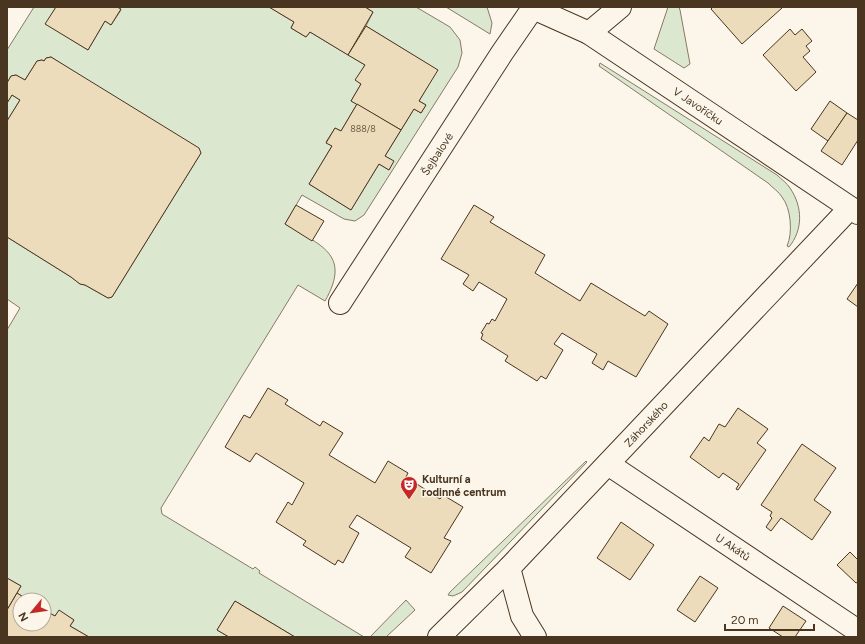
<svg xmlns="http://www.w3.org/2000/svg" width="865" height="644" font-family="Figtree,sans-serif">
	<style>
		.green { fill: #dce7d0; stroke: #887966 }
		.building { fill: #ecdcbc; stroke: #4a3520 }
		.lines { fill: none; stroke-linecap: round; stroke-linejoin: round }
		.street-casing { stroke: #4a3520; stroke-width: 24 }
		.street { stroke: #fbf6e9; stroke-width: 22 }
		.labels { text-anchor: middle; stroke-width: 3; stroke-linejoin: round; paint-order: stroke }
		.number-label { font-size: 9px; fill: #725f47 }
		.street-label { font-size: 11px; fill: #4a3520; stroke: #fbf6e9 }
		.poi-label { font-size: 11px; font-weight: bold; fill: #4a3520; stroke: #fbf6e9; text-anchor: start }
	</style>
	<rect width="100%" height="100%" fill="#fbf6e9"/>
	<g class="green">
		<path d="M34,7h22l-10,17 42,26 17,-29 6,4 10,-15 -4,-3h152l25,15 -3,6 15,9 4,-5 55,33 -9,15 5,4 -10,17 6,3 -16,27 -6,-3 -9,14 6,4 -23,38 42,26 28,-46 10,6 4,-9 -8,-5 29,-47 7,4 5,-8 -7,-4 18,-31 -71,-44 7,-14 -8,-5h51l34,20 10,13 2,13 -4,14 -94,148 -9,6 -11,-2 -42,-24 -17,29c35,21 67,30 40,77l-27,-16 -137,223 1,6 91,55 2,-2 5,4 -1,2 105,64h-69l-60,-36 -18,29 12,7h-140l-19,-11 4,-6 -15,-9 -4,5 -11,-6v-10h-16l-11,-7 4,-7 -14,-8v-248l13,-22 -13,-9v-62l64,40 9,7 5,1 23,13 4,-1 89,-144 -150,-96 -5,1 -2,3 -2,-1 -5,1 -12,19 -9,-5 -5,1 -4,7v-33z"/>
		<path d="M446,7h41l5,16 -2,11z"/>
		<path d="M668,7h11l1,3 10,54 -6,4 -30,-19z"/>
		<path d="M600,63l177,112c4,4 10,8 13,13 13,19 13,42 -1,59l-2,-1c6,-13 4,-38 -5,-49 -3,-5 -9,-9 -14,-14l-169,-117z"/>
		<path d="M12,95l8,5 -13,21v-18z"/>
		<path d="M586,461l1,1 -125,130 -9,4 -5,-1 2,-3z"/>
		<path d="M406,600l9,10 -29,27h-16z"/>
	</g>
	<g class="building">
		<path d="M56,7h61l4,2 -10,16 -6,-4 -17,29 -43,-26z"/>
		<path d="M269,7h96l8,5 -25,43 -38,-23 -4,5 -15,-9 3,-6z"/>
		<path d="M713,7h68l1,1 -40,36 -31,-35z"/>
		<path d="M366,26l72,44 -19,31 7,4 -5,8 -7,-4 -13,21 -50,-29 10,-17 -6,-4 10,-15 -17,-10z"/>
		<path d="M790,29l5,6 7,-6 10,12 -6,5 4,5 -7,6 13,15 -20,19 -33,-36z"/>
		<path d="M51,57l148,91 2,5 -89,144 -4,1 -23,-13 -5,-1 -9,-7 -64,-40v-116l13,-21 -8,-5 -5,8v-20l4,-7 5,-1 9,5 12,-19 5,-1 2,1 2,-3z"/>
		<path d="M830,101l17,12 -19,28 -17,-12z"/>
		<path d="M357,104l44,26 -16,26 9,5 -5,9 -10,-6 -28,46 -42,-26 23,-38 -6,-3 9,-15 6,3z"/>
		<path d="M847,113l11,7v20l-16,25 -21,-14z"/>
		<path d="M296,205l28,16 -12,20 -27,-17z"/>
		<path d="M474,205l20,12 -4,5 55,33 -10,18 45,28 11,-18 54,33 4,-5 19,13 -32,53 -28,-16 -5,9 -11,-7 5,-9 -35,-21 -8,11 9,6 -17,29 -5,-3 -4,5 -32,-20 3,-5 -27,-17 2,-5 -2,-1 6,-10 2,1 3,-5 3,2 12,-22 -28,-17 -6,9 -10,-7 6,-9 -28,-16z"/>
		<path d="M858,283v24l-11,-8z"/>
		<path d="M268,388l20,12 -3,4 35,22 3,-5 20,12 -14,22 46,28 13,-22 20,12 -2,4 34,22 3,-4 20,12 -19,31 7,3 -20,32 -26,-16 6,-9 -54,-33 -8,12 10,6 -16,30 -5,-3 -3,5 -32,-20 3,-4 -30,-19 12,-20 4,3 12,-22 -48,-30 -6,9 -25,-15 19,-32 6,3z"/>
		<path d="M738,408l30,21 -11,14 9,7 -28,40 -2,-1 3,-5 -16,-11 -4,5 -29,-21 14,-20 5,4 10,-17 6,3z"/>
		<path d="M802,444l34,24 -22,32 17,12 -19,28 -31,-22 -10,13 -5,-4 6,-9 -2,-2 2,-4 -11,-7z"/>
		<path d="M621,522l33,23 -24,35 -33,-22z"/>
		<path d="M850,552l8,8v22l-2,1 -19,-18z"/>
		<path d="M700,576l18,12 -23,34 -18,-12z"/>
		<path d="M7,578l14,8 -14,24z"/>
		<path d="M17,593l11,7h-8v24h24v-14l11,6 4,-6 15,10 -4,6 19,11h-82v-27z"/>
		<path d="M235,601l60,36h-66l-12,-7z"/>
		<path d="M783,606l23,15 -11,16h-12l-14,-9z"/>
	</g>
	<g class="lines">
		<defs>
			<g id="street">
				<path d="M531,7l58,26 269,180"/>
				<path d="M589,33l31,-26"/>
				<path d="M340,303l162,-250 31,-45"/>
				<path d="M608,464l250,167"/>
				<path d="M509,568l13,48 13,21"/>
				<path d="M439,637l70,-69 341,-360"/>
			</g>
		</defs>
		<use href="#street" class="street-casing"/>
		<use href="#street" class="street"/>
	</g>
	<defs>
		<symbol id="theatre-pin" viewBox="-11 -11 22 30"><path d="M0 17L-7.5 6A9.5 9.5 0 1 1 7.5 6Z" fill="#c62828" stroke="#fbf6e9"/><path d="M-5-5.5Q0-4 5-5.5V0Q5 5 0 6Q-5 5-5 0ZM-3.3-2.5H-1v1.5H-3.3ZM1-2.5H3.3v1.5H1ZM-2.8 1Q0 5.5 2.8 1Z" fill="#fff"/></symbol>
	</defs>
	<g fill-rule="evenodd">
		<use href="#theatre-pin" x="399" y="475" width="20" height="27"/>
	</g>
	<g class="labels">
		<g class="number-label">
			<text x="363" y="132">888/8</text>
		</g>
		<g class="street-label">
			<text transform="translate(698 106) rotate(34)" y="4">V Javoříčku</text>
			<text transform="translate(437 154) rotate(-57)" y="4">Šejbalové</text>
			<text transform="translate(646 424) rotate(-47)" y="4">Záhorského</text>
			<text transform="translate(733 547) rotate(34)" y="4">U Akátů</text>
		</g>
		<g class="poi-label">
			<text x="422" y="483">Kulturní a<tspan x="422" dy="13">rodinné centrum</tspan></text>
		</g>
	</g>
	<rect width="865" height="644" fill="none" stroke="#4a3520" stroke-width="16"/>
	<g transform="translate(32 612) rotate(241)"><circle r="19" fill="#fbf6e9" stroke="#b4a999"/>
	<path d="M0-3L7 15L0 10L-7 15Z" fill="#c62828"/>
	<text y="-6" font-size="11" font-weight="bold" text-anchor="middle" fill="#4a3520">N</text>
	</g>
	<path d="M725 624v6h89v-6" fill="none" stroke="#4a3520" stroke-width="2"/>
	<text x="731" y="624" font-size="12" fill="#4a3520" stroke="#fbf6e9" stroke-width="3" paint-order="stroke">20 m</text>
</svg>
